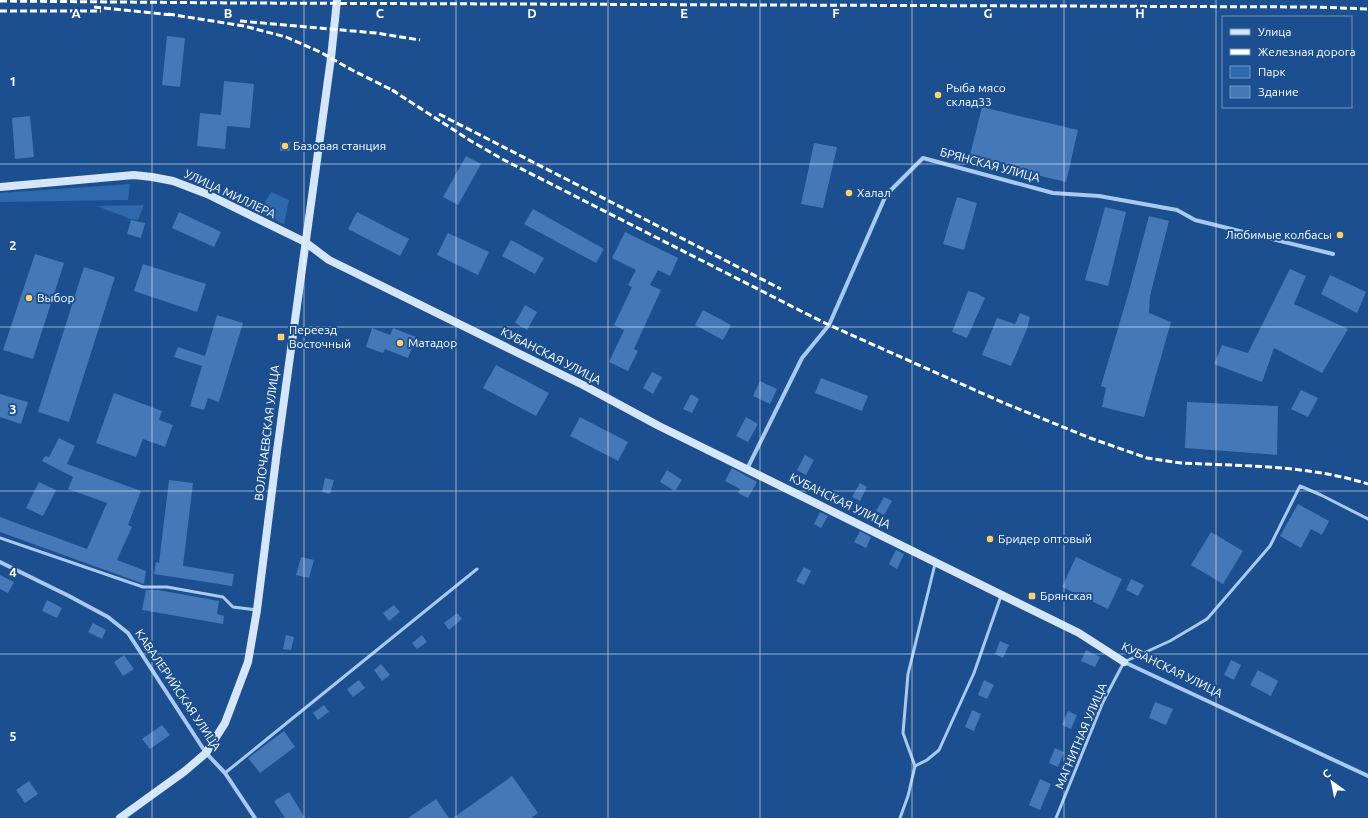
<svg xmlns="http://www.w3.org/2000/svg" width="1368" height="818" font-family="Ubuntu,sans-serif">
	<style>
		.green { fill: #2e69ad }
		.building { fill: #4478b7 }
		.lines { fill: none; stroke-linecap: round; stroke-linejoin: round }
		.lane { stroke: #a9c9ee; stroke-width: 3 }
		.street { stroke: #a9c9ee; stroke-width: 4 }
		.secondary { stroke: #d6e6fa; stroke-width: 8 }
		.rail { stroke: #fff; stroke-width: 3; stroke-dasharray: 7 3; stroke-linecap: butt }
		.grid { fill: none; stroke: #fff; stroke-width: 1; stroke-opacity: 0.55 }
		.poi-dot { fill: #ffd166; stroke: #1b4f8f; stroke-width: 1.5 }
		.labels { text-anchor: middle; stroke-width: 4; stroke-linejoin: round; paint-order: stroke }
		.poi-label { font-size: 12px; fill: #fff; stroke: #1b4f8f; text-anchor: start }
		.street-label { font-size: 12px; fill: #fff; stroke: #1b4f8f }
		.grid-label { font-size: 13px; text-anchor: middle; font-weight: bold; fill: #fff; stroke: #1b4f8f; stroke-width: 4; stroke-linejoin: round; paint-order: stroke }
	</style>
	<rect width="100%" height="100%" fill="#1b4f8f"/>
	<g class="green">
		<path d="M130,184l-2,16 -128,2v-9z"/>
		<path d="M271,192l18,8 -5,24 -25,-11z"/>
		<path d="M144,205l-6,15 -8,-1 -33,-13z"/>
	</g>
	<g class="building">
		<path d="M167,36l18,2 -5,49 -18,-2z"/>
		<path d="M224,81l30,3 -4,44 -23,-2 -2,23 -28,-3 3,-33 21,2z"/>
		<path d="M982,107l96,23 -12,52 -97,-23z"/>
		<path d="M30,116l4,41 -19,2 -3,-41z"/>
		<rect x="280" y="142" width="10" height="9"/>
		<path d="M814,143l23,4 -14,61 -22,-4z"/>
		<path d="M466,156l15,8 -23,41 -15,-8z"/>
		<path d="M957,197l20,6 -13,47 -21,-6z"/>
		<path d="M1105,207l21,5 -18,74 -23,-6z"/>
		<path d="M533,209l71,40 -8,14 -72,-39z"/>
		<path d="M179,212l42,20 -7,15 -42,-19z"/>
		<path d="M357,212l52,27 -9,17 -52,-27z"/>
		<path d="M1149,216l20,5 -19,75 -1,17 22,9 -27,95 -42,-10 4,-19 -5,-2 28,-95z"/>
		<path d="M131,220l14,3 -4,15 -14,-4z"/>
		<path d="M625,232l53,26 -8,18 -12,-6 -8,15 11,5 -27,59 4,2 -10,20 -19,-9 15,-32 -10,-5 18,-38 -4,-2 8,-15 -24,-12z"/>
		<path d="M448,233l41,19 -11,23 -41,-20z"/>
		<path d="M511,240l33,18 -9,16 -33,-18z"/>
		<path d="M35,254l29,9 -31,96 -30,-9z"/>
		<path d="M143,264l63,20 -9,28 -63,-21z"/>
		<path d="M84,267l31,10 -46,145 -31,-10z"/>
		<path d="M1290,269l16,7 -12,28 54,25 -26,44 -48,-25 -12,34 -48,-18 8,-19 26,8z"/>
		<path d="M1330,275l36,17 -9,21 -36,-19z"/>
		<path d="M968,291l8,2 9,5 -18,40 -15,-6z"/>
		<path d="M525,305l12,7 -10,18 -12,-7z"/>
		<path d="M703,310l28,15 -8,15 -28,-15z"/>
		<path d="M1020,313l10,4 -3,12 -16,37 -29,-11 15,-37 18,6z"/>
		<path d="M217,315l26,8 -24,79 -11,-4 -4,12 -14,-4 12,-40 -28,-9 4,-10 27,9z"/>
		<path d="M372,328l18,7 3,-7 23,9 -8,21 -23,-9 -2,4 -17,-6z"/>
		<path d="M496,365l53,28 -13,23 -53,-28z"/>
		<path d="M652,372l10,5 -9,17 -10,-6z"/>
		<path d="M821,378l47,18 -6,15 -47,-18z"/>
		<path d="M760,381l17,8 -7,15 -17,-8z"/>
		<path d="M1301,390l17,8 -10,19 -17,-8z"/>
		<path d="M114,393l48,18 -3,9 14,5 -8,22 -22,-8 -7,18 -40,-14z"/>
		<path d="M0,394l28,8 -7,22 -21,-7z"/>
		<path d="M691,394l8,5 -7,14 -9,-4z"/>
		<path d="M1187,402l91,4 -1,49 -92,-7z"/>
		<path d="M580,417l48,25 -10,19 -48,-25z"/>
		<path d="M746,417l12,7 -10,18 -12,-6z"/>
		<path d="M59,438l16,8 -8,18 74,27 -13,34 4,2 -15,33 29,11 -2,13 -144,-52v-15l87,32 20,-46 -39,-14 5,-12 -31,-16 3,-5 4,1z"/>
		<path d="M805,455l9,5 -8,15 -9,-5z"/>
		<path d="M732,468l25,14 -9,16 -10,-5 2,-4 -15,-8z"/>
		<path d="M667,470l15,10 -7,11 -15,-9z"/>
		<path d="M325,478l9,2 -4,14 -8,-2z"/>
		<path d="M169,480l24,3 -10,83 51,8 -2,12 -78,-12 2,-12 3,1z"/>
		<path d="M39,482l17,8 -13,26 -17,-8z"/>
		<path d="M860,483l7,4 -7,14 -8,-4z"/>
		<path d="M884,497l8,4 -8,14 -8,-4z"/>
		<path d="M1298,504l31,17 -7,14 -11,-6 -10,19 -21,-12z"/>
		<path d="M820,512l8,4 -7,12 -7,-4z"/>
		<path d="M860,531l11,6 -5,11 -12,-6z"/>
		<path d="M1211,532l32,19 -20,33 -32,-19z"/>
		<path d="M896,550l8,4 -7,15 -8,-5z"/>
		<path d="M301,557l13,3 -5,18 -13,-3z"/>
		<path d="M1076,557l46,22 -14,30 -46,-22z"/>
		<path d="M804,567l7,4 -7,14 -8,-4z"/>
		<path d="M0,575l14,7 -6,11 -8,-4z"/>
		<path d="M1131,579l13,6 -6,11 -12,-6z"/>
		<path d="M146,590h12l61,11 -2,13 7,2 -1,8 -81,-14z"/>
		<path d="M47,600l15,8 -5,10 -15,-7z"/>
		<path d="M394,605l6,7 -11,9 -6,-8z"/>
		<path d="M457,613l5,6 -13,11 -5,-7z"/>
		<path d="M93,623l13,7 -4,9 -14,-7z"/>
		<path d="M286,635l8,2 -3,13 -8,-1z"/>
		<path d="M422,635l5,7 -10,7 -5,-6z"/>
		<path d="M1000,641l9,4 -6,13 -8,-4z"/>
		<path d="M1086,650l14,7 -5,10 -14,-6z"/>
		<path d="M124,655l10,14 -11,7 -9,-14z"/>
		<path d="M1231,660l10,5 -7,15 -10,-5z"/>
		<path d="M381,664l9,11 -8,6 -8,-11z"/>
		<path d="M1258,670l20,11 -7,15 -21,-11z"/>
		<path d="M359,680l6,8 -12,9 -6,-8z"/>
		<path d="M984,680l10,5 -7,14 -9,-4z"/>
		<path d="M1155,702l18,7 -7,16 -17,-7z"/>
		<path d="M324,705l5,7 -11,8 -5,-7z"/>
		<path d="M972,710l9,4 -7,17 -9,-4z"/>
		<path d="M1068,711l9,4 -6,14 -9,-4z"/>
		<path d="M162,725l8,10 -20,14 -8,-10z"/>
		<path d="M284,731l11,16 -35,26 -12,-15z"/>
		<path d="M1055,748l9,4 -6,15 -9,-4z"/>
		<path d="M512,776l26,37 -7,5h-78z"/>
		<path d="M1040,779l11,5 -11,26 -11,-5z"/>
		<path d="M29,781l9,13 -13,9 -9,-13z"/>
		<path d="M289,792l16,26h-20l-11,-17z"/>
		<path d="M436,799l13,19h-41z"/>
	</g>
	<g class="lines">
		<g class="lane">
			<path d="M0,538l143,49h24l56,10 10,10 24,3"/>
			<path d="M915,766l12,-6 12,-10 35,-77 27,-77"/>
			<path d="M225,773l252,-204"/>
			<path d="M900,818l8,-22 7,-30 -12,-33 5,-59 27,-110"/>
			<path d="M1056,818l47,-116 21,-40 46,-21 37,-22 63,-73 30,-60 21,9 47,24"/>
		</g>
		<g class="street">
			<path d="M747,469l55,-111 27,-33 57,-130 37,-37 130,35 46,3 78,14 18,10 138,34"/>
			<path d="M0,562l69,34 39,21 20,16 78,120 19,20 30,45"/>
			<path d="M1124,662l244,114"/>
		</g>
		<g class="secondary">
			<path d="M0,187l134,-12 18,2 21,4 34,13 98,48 24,18 254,125 76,41 420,207 45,29"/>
			<path d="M120,818l65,-47 21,-18 19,-30 23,-61 9,-52 20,-159 54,-393 6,-58"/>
		</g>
		<g class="rail">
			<path d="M0,1l238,2 1076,4 54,2"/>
			<path d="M94,7l78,8"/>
			<path d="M0,11h101"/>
			<path d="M168,14l76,12 42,11 34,15 32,18 44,22"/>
			<path d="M240,21l136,12 44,7"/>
			<path d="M392,90l79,51 33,19 297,151 28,14 175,78 86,35 57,20 34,5c62,3 127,2 187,21"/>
			<path d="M439,114l342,175"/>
		</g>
	</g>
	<path class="grid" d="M152,0v818M304,0v818M456,0v818M608,0v818M760,0v818M912,0v818M1064,0v818M1216,0v818M0,164h1368M0,327h1368M0,491h1368M0,654h1368"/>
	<g class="poi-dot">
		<circle cx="938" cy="95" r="4"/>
		<circle cx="285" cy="146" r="4"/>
		<circle cx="849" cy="193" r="4"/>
		<circle cx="1340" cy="235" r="4"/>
		<circle cx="29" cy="298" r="4"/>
		<rect x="277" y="333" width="8" height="8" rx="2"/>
		<circle cx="400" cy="343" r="4"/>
		<circle cx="990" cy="539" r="4"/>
		<rect x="1028" y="592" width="8" height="8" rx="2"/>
	</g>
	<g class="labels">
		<g class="poi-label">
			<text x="946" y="92">Рыба мясо<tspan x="946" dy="14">склад33</tspan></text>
			<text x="293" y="150">Базовая станция</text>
			<text x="857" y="197">Халал</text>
			<text x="1332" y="239" text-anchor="end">Любимые колбасы</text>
			<text x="37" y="302">Выбор</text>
			<text x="289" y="334">Переезд<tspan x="289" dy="14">Восточный</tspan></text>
			<text x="408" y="347">Матадор</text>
			<text x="998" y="543">Бридер оптовый</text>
			<text x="1040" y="600">Брянская</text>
		</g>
		<g class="street-label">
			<text transform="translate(990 165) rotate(15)" y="4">БРЯНСКАЯ УЛИЦА</text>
			<text transform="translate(230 194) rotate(25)" y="4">УЛИЦА МИЛЛЕРА</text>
			<text transform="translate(551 356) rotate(27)" y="4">КУБАНСКАЯ УЛИЦА</text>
			<text transform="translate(267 433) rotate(-83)" y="4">ВОЛОЧАЕВСКАЯ УЛИЦА</text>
			<text transform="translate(840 501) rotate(26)" y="4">КУБАНСКАЯ УЛИЦА</text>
			<text transform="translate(1172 670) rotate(26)" y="4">КУБАНСКАЯ УЛИЦА</text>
			<text transform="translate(178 690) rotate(56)" y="4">КАВАЛЕРИЙСКАЯ УЛИЦА</text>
			<text transform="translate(1081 736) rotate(-67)" y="4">МАГНИТНАЯ УЛИЦА</text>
		</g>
	</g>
	<g class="grid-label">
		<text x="76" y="18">A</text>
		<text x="228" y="18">B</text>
		<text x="380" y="18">C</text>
		<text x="532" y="18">D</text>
		<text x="684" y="18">E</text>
		<text x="836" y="18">F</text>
		<text x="988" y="18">G</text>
		<text x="1140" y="18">H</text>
		<text x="13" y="86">1</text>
		<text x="13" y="250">2</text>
		<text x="13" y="414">3</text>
		<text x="13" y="577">4</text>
		<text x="13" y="741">5</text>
	</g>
	<rect x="1222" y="16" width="130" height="92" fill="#1b4f8f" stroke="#7695bc"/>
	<rect x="1230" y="29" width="20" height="6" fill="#d6e6fa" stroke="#7695bc"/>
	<text x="1258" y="36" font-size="12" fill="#ffffff">Улица</text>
	<rect x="1230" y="49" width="20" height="6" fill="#ffffff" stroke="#7695bc"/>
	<text x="1258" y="56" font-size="12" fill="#ffffff">Железная дорога</text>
	<rect x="1230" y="66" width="20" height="12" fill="#2e69ad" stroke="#7695bc"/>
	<text x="1258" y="76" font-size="12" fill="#ffffff">Парк</text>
	<rect x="1230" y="86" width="20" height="12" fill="#4478b7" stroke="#7695bc"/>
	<text x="1258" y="96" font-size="12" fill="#ffffff">Здание</text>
	<g transform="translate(1332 782) rotate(327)" stroke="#1b4f8f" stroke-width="3" paint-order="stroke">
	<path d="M0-3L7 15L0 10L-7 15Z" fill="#ffffff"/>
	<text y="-6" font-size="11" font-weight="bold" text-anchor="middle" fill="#ffffff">С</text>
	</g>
</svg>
